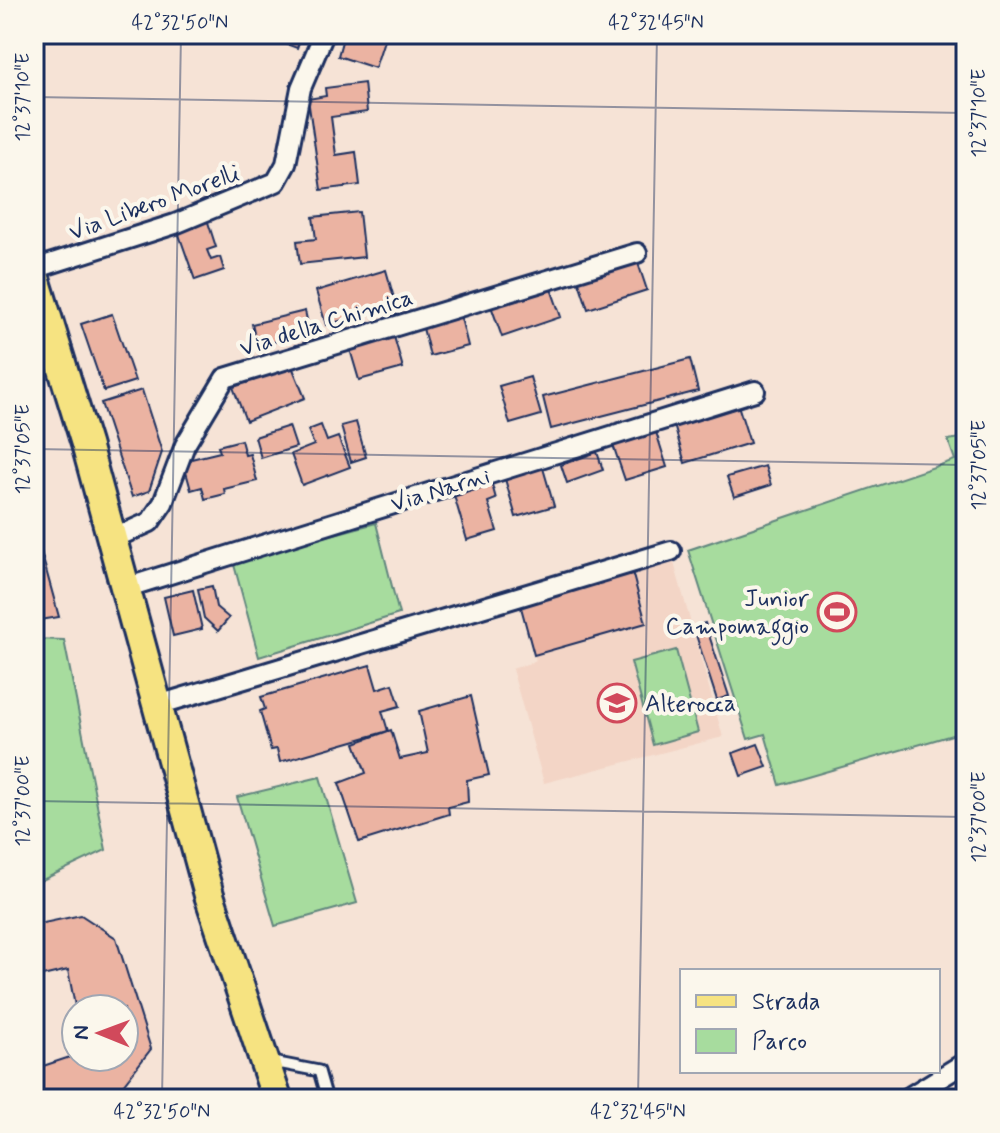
<svg xmlns="http://www.w3.org/2000/svg" width="1000" height="1133" font-family="Mynerve,sans-serif">
	<style>
		.built { fill: #f3d5c6 }
		.green { fill: #a7dc9e; stroke: #61867e; stroke-width: 2 }
		.building { fill: #ebb3a2; stroke: #1b2f5e; stroke-width: 2 }
		.lines { fill: none; stroke-linecap: round; stroke-linejoin: round }
		.service-casing { stroke: #1b2f5e; stroke-width: 15 }
		.minor-casing { stroke: #1b2f5e; stroke-width: 24 }
		.primary-casing { stroke: #1b2f5e; stroke-width: 34 }
		.service { stroke: #fbf7ec; stroke-width: 9 }
		.minor { stroke: #fbf7ec; stroke-width: 18 }
		.primary { stroke: #f6e381; stroke-width: 28 }
		.ticks { fill: none; stroke: #1b2f5e; stroke-width: 2; stroke-opacity: 0.45 }
		.labels { text-anchor: middle; stroke-width: 8; stroke-linejoin: round; paint-order: stroke }
		.street-label { font-size: 24px; fill: #1b2f5e; stroke: #fbf7ec }
		.poi-label { font-size: 24px; fill: #1b2f5e; stroke: #fbf7ec; text-anchor: end }
		.neatline { fill: none; stroke: #1b2f5e; stroke-width: 3 }
		.ticks-label { font-size: 20px; text-anchor: middle; fill: #1b2f5e }
	</style>
	<rect width="100%" height="100%" fill="#f6e3d6"/>
	<filter id="ink" filterUnits="userSpaceOnUse"><feTurbulence type="fractalNoise" baseFrequency=".0125" numOctaves="2"/><feDisplacementMap in="SourceGraphic" scale="16" xChannelSelector="R" yChannelSelector="G"/><feConvolveMatrix kernelMatrix="1 2 1 2 8 2 1 2 1" color-interpolation-filters="sRGB"/></filter>
	<g filter="url(#ink)">
		<path class="built" d="M672,556l51,181 -179,46 -32,-114 24,-8 -17,-61z"/>
		<g class="green">
			<path d="M966,437v294l-186,54 -15,-51 -17,5 -60,-189 267,-90 -7,-20z"/>
			<path d="M376,523l23,91 -140,43 -26,-96z"/>
			<path d="M34,639l30,1 42,210 -72,34z"/>
			<path d="M676,650l22,82 -45,13 -22,-83z"/>
			<path d="M320,777l37,126 -82,23 -38,-129z"/>
		</g>
		<g class="building">
			<path d="M277,34h25l-5,14 -22,-8z"/>
			<path d="M344,34h42l-11,34 -37,-12z"/>
			<path d="M364,83l3,29 -36,5 5,38 20,-3 4,33 -39,5 -13,-91 18,-3 -1,-8z"/>
			<path d="M359,212l5,45 -64,7 -3,-23 19,-2 -3,-22z"/>
			<path d="M207,219l9,28 -9,3 4,10 9,-3 4,13 -29,10 -18,-51z"/>
			<path d="M637,260l10,30 -59,19 -10,-30z"/>
			<path d="M386,270l10,35 -70,20 -10,-34z"/>
			<path d="M549,283l12,34 -59,20 -12,-34z"/>
			<path d="M305,311l5,22 -53,13 -5,-22z"/>
			<path d="M112,314l23,67 -31,10 -23,-67z"/>
			<path d="M460,314l8,32 -38,10 -8,-32z"/>
			<path d="M393,333l10,35 -44,12 -10,-34z"/>
			<path d="M690,359l8,32 -147,38 -8,-32z"/>
			<path d="M291,364l14,34 -59,23 -13,-34z"/>
			<path d="M530,377l11,38 -31,9 -11,-38z"/>
			<path d="M142,390l20,62 -13,39 -17,6 -31,-94z"/>
			<path d="M738,405l12,38 -65,20 -11,-38z"/>
			<path d="M356,422l10,35 -15,5 -10,-36z"/>
			<path d="M321,425l6,16 11,-4 12,30 -48,18 -11,-31 23,-9 -6,-15z"/>
			<path d="M289,426l7,21 -35,11 -6,-21z"/>
			<path d="M656,432l11,35 -42,13 -12,-35z"/>
			<path d="M241,440l4,15 5,-1 7,27 -33,8 1,5 -20,5 -3,-12 -11,3 -8,-29 37,-9 -2,-6z"/>
			<path d="M597,452l6,18 -36,13 -6,-18z"/>
			<path d="M765,466l6,19 -37,12 -7,-20z"/>
			<path d="M543,468l11,38 -38,11 -11,-38z"/>
			<path d="M491,481l5,18 -8,3 9,29 -30,9 -14,-48z"/>
			<path d="M34,526l25,91 -25,4z"/>
			<path d="M631,568l15,55 -112,32 -15,-55z"/>
			<path d="M212,586l4,21 13,11 -11,13 -14,-13 -6,-29z"/>
			<path d="M193,590l9,39 -29,7 -9,-39z"/>
			<path d="M705,623l24,73 -12,4 -22,-68 3,-1 -1,-5z"/>
			<path d="M370,665l7,24 16,-5 7,22 -18,5 6,20 -108,31 -3,-13 -6,1 -11,-39 5,-2 -4,-12z"/>
			<path d="M471,696l18,79 -22,5 1,22 -20,5 1,7 -90,28 -20,-59 27,-10 -11,-30 36,-13 9,29 28,-6 -9,-42z"/>
			<path d="M758,744l9,23 -26,9 -8,-23z"/>
			<path d="M81,915l35,23 35,111 -39,50h-78v-30l42,-14 48,2v-48l-48,2 -8,-41 -34,8v-53z"/>
		</g>
		<g class="lines">
			<defs>
				<path id="service" d="M268,1061l51,10 8,28"/>
				<g id="minor">
					<path d="M34,269l141,-45 101,-42 10,-18 15,-76 23,-54"/>
					<path d="M112,539l38,-17 13,-19 22,-58 40,-67 412,-125"/>
					<path d="M125,588l630,-197"/>
					<path d="M158,705l513,-154"/>
					<path d="M906,1099l60,-37"/>
				</g>
				<path id="primary" d="M34,275l52,169 123,451 68,204"/>
			</defs>
			<use href="#service" class="service-casing"/>
			<use href="#minor" class="minor-casing"/>
			<use href="#primary" class="primary-casing"/>
			<use href="#service" class="service"/>
			<use href="#minor" class="minor"/>
			<use href="#primary" class="primary"/>
		</g>
	</g>
	<path class="ticks" d="M34,97l932,16M34,449l932,16M34,801l932,16M162,1099l19,-1065M638,1099l19,-1065"/>
	<defs>
		<symbol id="stadium-ring" viewBox="-11 -11 22 22"><circle r="9.5" fill="#fbf7ec" stroke="#d1495b" stroke-width="1.5"/><path d="M0-5a6.5 5 0 1 0 0 10a6.5 5 0 1 0 0-10ZM-3.5-1.8h7v3.6h-7Z" fill="#d1495b"/></symbol>
		<symbol id="school-ring" viewBox="-11 -11 22 22"><circle r="9.5" fill="#fbf7ec" stroke="#d1495b" stroke-width="1.5"/><path d="M0-5L7-2L0 1L-7-2ZM-4 1L0 2.5L4 1V4Q0 6-4 4Z" fill="#d1495b"/></symbol>
	</defs>
	<g fill-rule="evenodd">
		<use href="#stadium-ring" x="815" y="590" width="44" height="44"/>
		<use href="#school-ring" x="595" y="681" width="44" height="44"/>
	</g>
	<g class="labels">
		<g class="street-label">
			<text transform="translate(154 202) rotate(-20)" y="8">Via Libero Morelli</text>
			<text transform="translate(326 322) rotate(-17)" y="8">Via della Chimica</text>
			<text transform="translate(440 489) rotate(-17)" y="8">Via Narni</text>
		</g>
		<g class="poi-label">
			<text x="809" y="606">Junior<tspan x="809" dy="28">Campomaggio</tspan></text>
			<text x="645" y="711" text-anchor="start">Alterocca</text>
		</g>
	</g>
	<rect width="1000" height="1133" fill="none" stroke="#fbf7ec" stroke-width="88"/>
	<rect x="680" y="969" width="260" height="104" fill="#fbf7ec" stroke="#a1a7b3" stroke-width="2"/>
	<rect x="696" y="995" width="40" height="12" fill="#f6e381" stroke="#a1a7b3" stroke-width="2"/>
	<text x="752" y="1009" font-size="24" fill="#1b2f5e">Strada</text>
	<rect x="696" y="1029" width="40" height="24" fill="#a7dc9e" stroke="#a1a7b3" stroke-width="2"/>
	<text x="752" y="1049" font-size="24" fill="#1b2f5e">Parco</text>
	<g transform="translate(100 1033) rotate(271)"><circle r="38" fill="#fbf7ec" stroke="#a1a7b3" stroke-width="2"/>
	<path d="M0-6L14 30L0 20L-14 30Z" fill="#d1495b"/>
	<text y="-12" font-size="22" font-weight="bold" text-anchor="middle" fill="#1b2f5e">N</text>
	</g>
	<rect x="44" y="44" width="912" height="1045" class="neatline"/>
	<g class="ticks-label">
		<text x="180" y="29">42°32'50"N</text>
		<text x="656" y="29">42°32'45"N</text>
		<text transform="translate(22 97) rotate(-90)" y="7">12°37'10"E</text>
		<text transform="translate(978 113) rotate(-90)" y="7">12°37'10"E</text>
		<text transform="translate(22 449) rotate(-90)" y="7">12°37'05"E</text>
		<text transform="translate(978 465) rotate(-90)" y="7">12°37'05"E</text>
		<text transform="translate(22 801) rotate(-90)" y="7">12°37'00"E</text>
		<text transform="translate(978 817) rotate(-90)" y="7">12°37'00"E</text>
		<text x="162" y="1118">42°32'50"N</text>
		<text x="638" y="1118">42°32'45"N</text>
	</g>
</svg>
